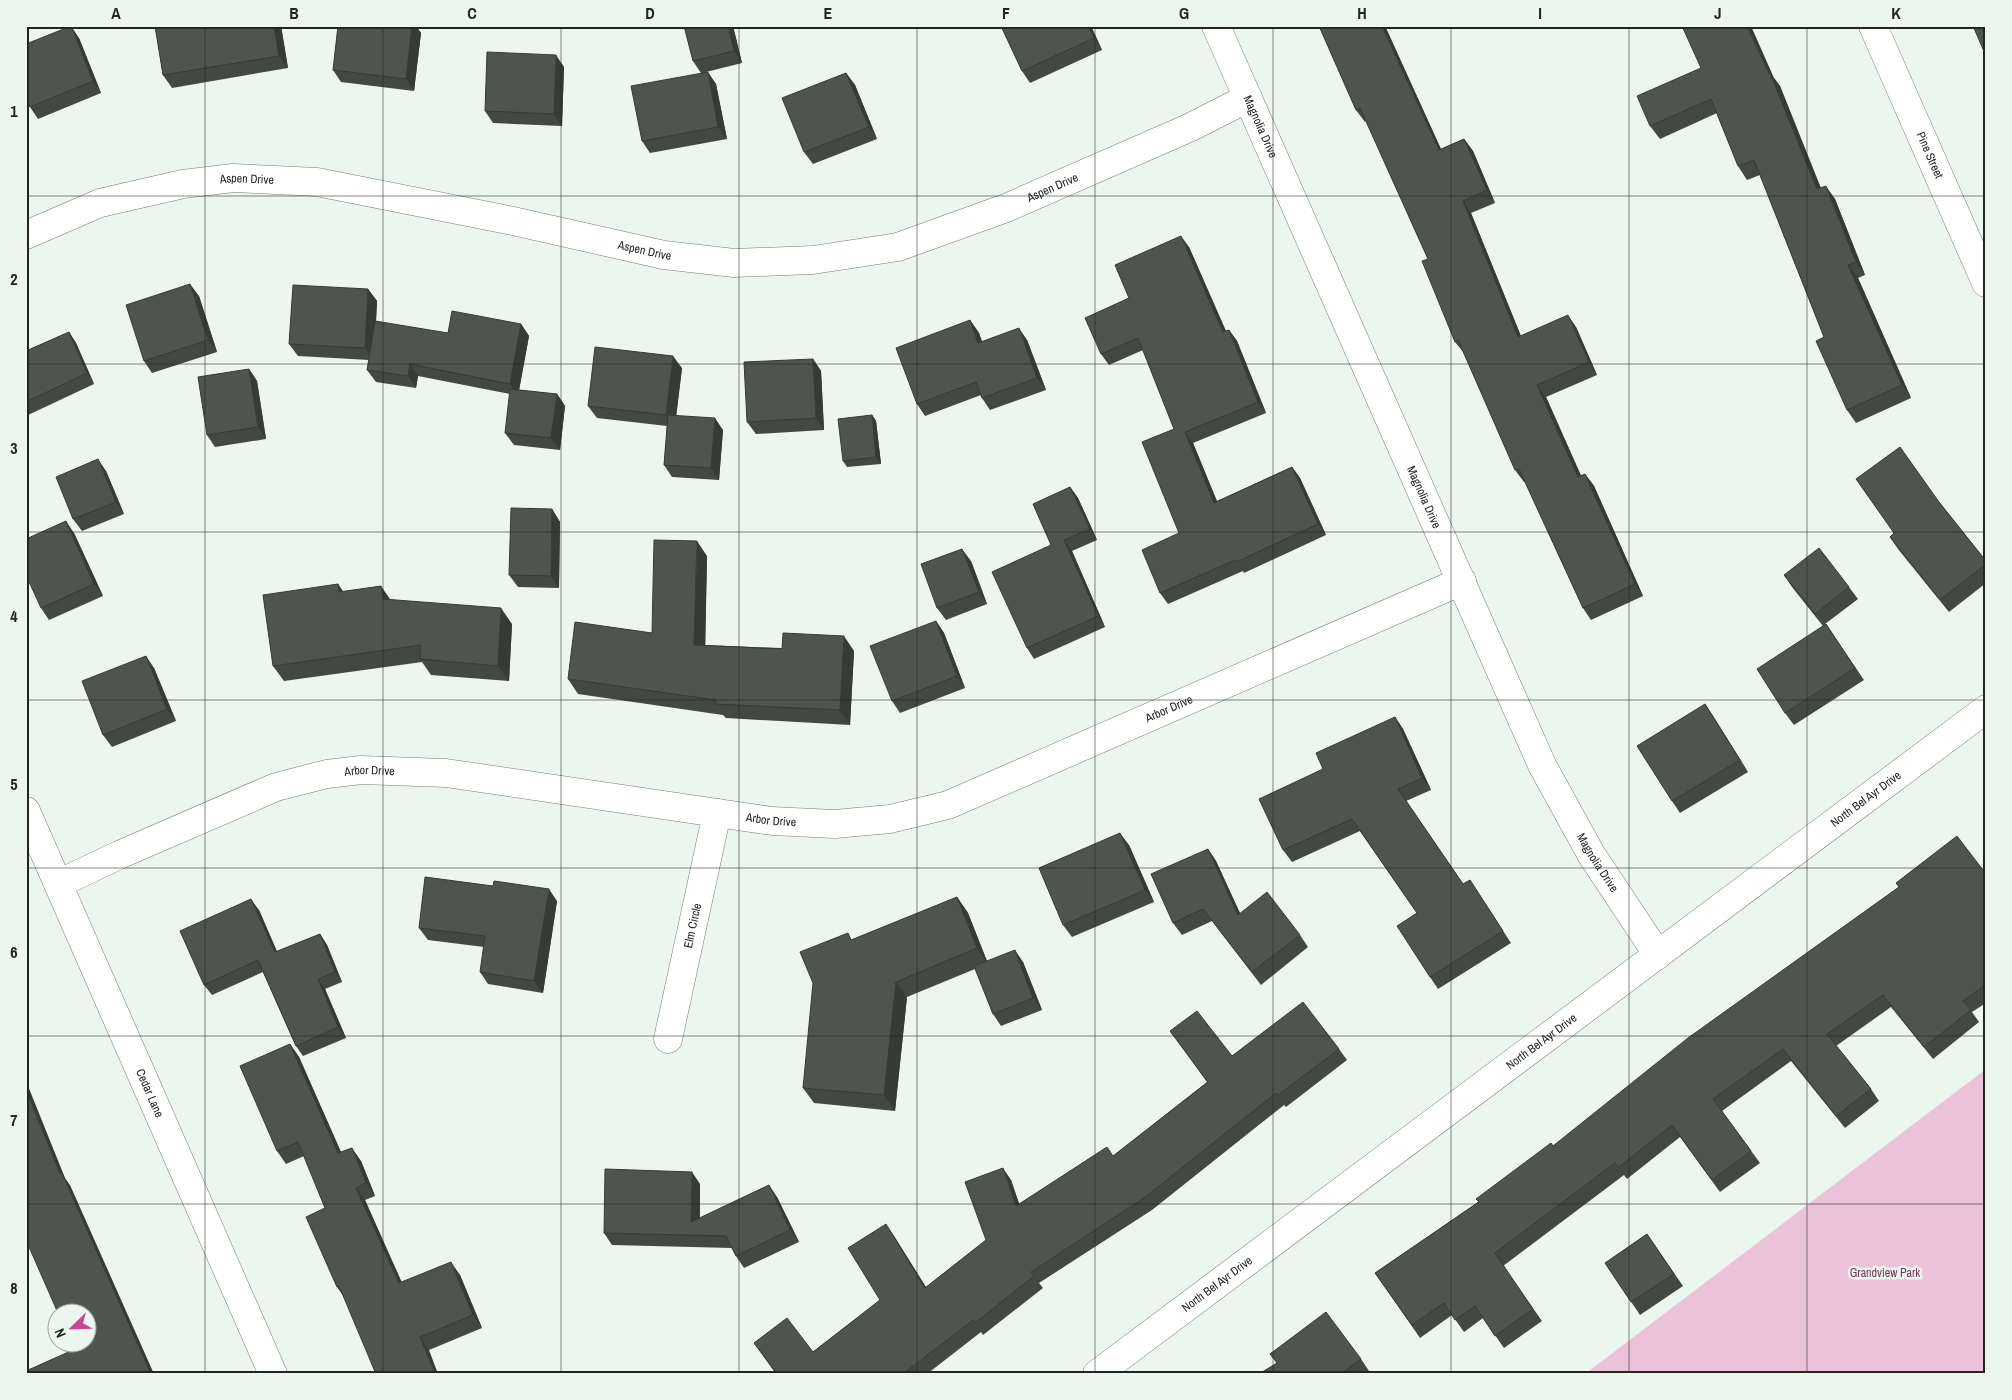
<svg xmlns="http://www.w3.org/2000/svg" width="2012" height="1400" font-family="'Archivo Narrow',sans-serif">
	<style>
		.green { fill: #ebc2d7 }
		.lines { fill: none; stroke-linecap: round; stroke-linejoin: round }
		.street-casing { stroke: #747d76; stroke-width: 29 }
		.street { stroke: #fff; stroke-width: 28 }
		.wall { fill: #414943 }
		.shaded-wall { fill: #353c37 }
		.building { fill: #4c554e; stroke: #353c37 }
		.grid { fill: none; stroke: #222623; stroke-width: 1; stroke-opacity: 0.55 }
		.labels { text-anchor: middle; stroke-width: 5; stroke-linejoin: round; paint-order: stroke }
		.street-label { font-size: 12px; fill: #222623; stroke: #ebf6ee }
		.park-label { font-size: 12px; fill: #75365b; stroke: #ebf6ee }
		.neatline { fill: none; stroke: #222623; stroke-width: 2 }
		.grid-label { font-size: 16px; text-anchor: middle; font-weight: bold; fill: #222623 }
	</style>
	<rect width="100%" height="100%" fill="#ebf6ee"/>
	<path class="green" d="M1986,1069v305h-401z"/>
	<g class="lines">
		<defs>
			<g id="street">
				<path id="s1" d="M1216,26l326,739 49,89 67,101"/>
				<path id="s2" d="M1873,26l113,257"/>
				<path id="s3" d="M26,235l74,-32 83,-19 50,-6 84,4 191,38 156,35 70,8 79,-3 85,-13 108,-39 185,-81 57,-29"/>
				<path id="s4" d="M26,811l247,563"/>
				<path id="s5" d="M58,884l61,-29 157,-68 51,-13 34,-4 85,3 326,48 63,3 55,-5 58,-14 514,-224"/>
				<path id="s6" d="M668,1039l49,-226"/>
				<path id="s7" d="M1097,1374l889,-665"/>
			</g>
		</defs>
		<use href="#street" class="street-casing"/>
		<use href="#street" class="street"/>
	</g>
	<g class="wall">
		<path d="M155,26h126l7,42 -116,20 -9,-13z"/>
		<path d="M338,26h78l5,7 -7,58 -73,-9 -8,-12z"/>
		<path d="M684,26h49l9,37 -36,9 10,12 11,55 -77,14 -8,-12 59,-68 -8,-12z"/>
		<path d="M1001,26h90l11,24 -72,33 -8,-12z"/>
		<path d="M1319,26h66l56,123 23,-10 9,12 22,52 -24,10 50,123 55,-9 21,48 -51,22 35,79 4,-2 9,12 49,110 -52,24 -8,-12 -58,-126h-1l-9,-12 -51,-117 -9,-11 -27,-83 -62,-138 -1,1 -9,-12z"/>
		<path d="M1609,26h9l-7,3z"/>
		<path d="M79,38l22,55 -63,26 -8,-12z"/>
		<path d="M564,67l-2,59 -69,-3 -8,-12z"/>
		<path d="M1701,68l73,10 6,8 41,102 14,11 30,76 -7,3 53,120 -55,25 -9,-13 -23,-73 -64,-162 -13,5 -9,-14 -21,-53 -57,26 -10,-13z"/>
		<path d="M846,73l9,12 22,54 -64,25 -9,-12z"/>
		<path d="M1189,247l37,84 3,-1 8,11 29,72 -73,30 24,58 75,-34 8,11 26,57 -82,38 -1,-2 -75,33 -8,-11 19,-60 -5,-104 -31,-79 -34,15 -8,-11 28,-56z"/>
		<path d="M368,289l9,12 -1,21 72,11 73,-9 8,12 -10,54 38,4 8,12 -5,44 -46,-5 -9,-12 5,-39 -92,-18 -2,12 -40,-6 -9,-12 2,-10 -71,-4 -9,-12z"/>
		<path d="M199,296l18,56 -65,21 -8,-12z"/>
		<path d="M970,320l9,13 3,9 45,-2 19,50 -56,20 -8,-12 -1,-3 -56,21 -8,-12z"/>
		<path d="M69,332l7,11 18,41 -68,32v-65z"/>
		<path d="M813,359l8,12 3,59 -68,4 -9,-12z"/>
		<path d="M682,368l-6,47 47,15 -4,50 -47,-3 -8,-12 3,-39 -70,-8 -9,-12z"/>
		<path d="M249,369l8,12 9,58 -51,8 -8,-12z"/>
		<path d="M872,415l4,6 5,43 -34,3 -4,-6z"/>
		<path d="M106,471l18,43 -42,17 -9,-12z"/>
		<path d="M1070,487l8,11 19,42 -25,11 33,76 -71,32 -7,-11 24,-103z"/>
		<path d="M1939,502l47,59v22l-37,29 -51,-63 -8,-12z"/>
		<path d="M552,509l8,13 -1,66 -41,-1 -9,-12z"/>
		<path d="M74,533l29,63 -54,24 -8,-12z"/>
		<path d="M707,556l-2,89 149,6 -4,74 -124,-7 -3,-3 -145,-21 -10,-15 84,-46z"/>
		<path d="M971,561l16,43 -41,16 -9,-12z"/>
		<path d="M1784,575l65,12 9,12 -33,25h1l38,56 -70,45 -9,-12 38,-87 -31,-39z"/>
		<path d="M338,584l5,8 47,7 122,25 -3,57 -78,-6 -9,-13 -138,19 -11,-15z"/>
		<path d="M936,621l8,12 21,55 -65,25 -8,-12z"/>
		<path d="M154,668l22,53 -64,26 -9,-12z"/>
		<path d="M1705,704l8,12 35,56 -68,41 -8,-12z"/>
		<path d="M1395,717l8,12 28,61 -25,11 57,83 7,-4 41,63 -73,46 -8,-12 -13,-64 -57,-82 -68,31 -9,-12 40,-81z"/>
		<path d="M1129,845l25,57 -82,35 -9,-12z"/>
		<path d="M1208,849l8,12 24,52 60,22 8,12 -47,38 -49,-64 -30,14 -9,-12z"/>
		<path d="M1986,874v129l-14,9 7,10 -46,37 -42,-52 -55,39 35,43 8,12 -34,27 -54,-67 -69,50 38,52 -40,29 -40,-55 -53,42 -3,-4 -121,91 39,55 -38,27 -21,-30 -19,14 -12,-17 -32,23 -45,-65 103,-71 75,-56z"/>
		<path d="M957,897l11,16 19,48 36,1 19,48 -41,16 -8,-12 -18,-45 -68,28 -12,114 -81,-8 -11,-15 50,-148z"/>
		<path d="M557,901l-14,92 -55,-9 -8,-12 4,-25 -56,-7 -9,-12z"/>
		<path d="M259,910l18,42 43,-18 7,11 15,37 -17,7 21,49 -43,18 -7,-10 -33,-74 -51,23 -8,-10z"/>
		<path d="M1170,1031l62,25 107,-7 8,11 -61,47 -2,-2 -132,105 -113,73 4,5 -60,47 -2,-3 -54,42h-151l-22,-31 59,9 67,-52 14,-64 32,51 60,-47 25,-60 8,24 94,-48 94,-74z"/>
		<path d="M290,1044l9,13 42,95 20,9 14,35 -10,4 36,82 59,-7 22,53 -53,22 -85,-53 -7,-10 -12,-79 -21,-52 -18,8 -9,-13z"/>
		<path d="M700,1184v34l77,-21 22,45 -55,26 -8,-12 -4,-8 -120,-3 -8,-12z"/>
		<path d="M1647,1234l36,52 -43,29 -35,-52z"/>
		<path d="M1361,1359l8,12 -3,3h-107z"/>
	</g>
	<g class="shaded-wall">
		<path d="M71,26l8,12 22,55 -8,-12z"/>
		<path d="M274,26h7l7,42 -9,-12z"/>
		<path d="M412,26h4l5,7 -7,58 -8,-12z"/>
		<path d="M728,26h5l9,37 -8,-12z"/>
		<path d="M1088,26h3l11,24 -8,-12z"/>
		<path d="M1382,26h3l62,137 -8,-13z"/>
		<path d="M1747,26h4l23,52 6,8 46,116 -9,-13 -48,-115z"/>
		<path d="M556,55l8,12 -2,59 -8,-12z"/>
		<path d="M708,72l8,12 11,55 -9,-12z"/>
		<path d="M846,73l9,12 22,54 -8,-12z"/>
		<path d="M1464,139l9,12 22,52 -8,-13z"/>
		<path d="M1826,186l9,13 30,76 -9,-13z"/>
		<path d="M1463,201l8,12 55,136 -8,-12z"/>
		<path d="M1181,236l8,11 42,96 -8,-11z"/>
		<path d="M1848,265l10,13 53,120 -9,-13z"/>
		<path d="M190,284l9,12 18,56 -9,-12z"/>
		<path d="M368,289l9,12 -3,59 -9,-12z"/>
		<path d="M1568,315l8,12 21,48 -8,-13z"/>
		<path d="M970,320l9,13 8,22 -9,-12z"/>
		<path d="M521,324l8,12 -11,60 -8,-12z"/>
		<path d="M1019,328l8,12 19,50 -9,-12z"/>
		<path d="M1229,330l8,11 29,72 -8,-11z"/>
		<path d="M69,332l7,11 18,41 -7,-11z"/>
		<path d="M673,356l9,12 -7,59 -9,-12z"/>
		<path d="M813,359l8,12 3,59 -8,-12z"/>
		<path d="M410,364l8,12 -2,12 -8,-12z"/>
		<path d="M249,369l8,12 9,58 -8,-12z"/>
		<path d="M1537,385l9,12 41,92 -9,-12z"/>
		<path d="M557,394l8,12 -5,44 -9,-12z"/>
		<path d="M872,415l4,6 5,43 -5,-7z"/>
		<path d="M715,418l8,12 -4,50 -8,-12z"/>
		<path d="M1185,432l8,11 29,71 -8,-11z"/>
		<path d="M98,459l8,12 18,43 -8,-12z"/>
		<path d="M1292,467l8,11 26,57 -8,-11z"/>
		<path d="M1585,474l9,12 49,110 -8,-12z"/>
		<path d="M1070,487l8,11 19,42 -7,-11z"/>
		<path d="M552,509l8,13 -1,66 -8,-12z"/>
		<path d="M66,521l8,12 29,63 -9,-12z"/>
		<path d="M1064,540l8,11 33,76 -7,-11z"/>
		<path d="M697,541l10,15 -2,103 -11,-14z"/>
		<path d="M962,549l9,12 16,43 -8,-12z"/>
		<path d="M338,584l11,16 -10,-8z"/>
		<path d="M381,586l11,16 -9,-3z"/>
		<path d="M501,608l11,16 -3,57 -11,-15z"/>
		<path d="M936,621l8,12 21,55 -8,-12z"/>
		<path d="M844,636l10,15 -4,74 -10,-15z"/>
		<path d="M146,656l8,12 22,53 -9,-12z"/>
		<path d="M1705,704l8,12 35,56 -8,-12z"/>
		<path d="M1395,717l8,12 28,61 -9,-12z"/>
		<path d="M1120,833l9,12 25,57 -9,-12z"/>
		<path d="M1208,849l8,12 30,66 -8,-12z"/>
		<path d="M549,889l8,12 -14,92 -9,-12z"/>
		<path d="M957,897l11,16 20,51 -11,-16z"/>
		<path d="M251,899l8,11 23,53 -7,-11z"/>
		<path d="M320,934l7,11 15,37 -7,-10z"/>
		<path d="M1015,950l8,12 19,48 -9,-12z"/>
		<path d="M318,979l7,10 21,49 -8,-11z"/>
		<path d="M896,982l11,15 -12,114 -11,-16z"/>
		<path d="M290,1044l9,13 48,109 -9,-13z"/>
		<path d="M26,1081l39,97 5,7 84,189h-3l-91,-200 -34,-84z"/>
		<path d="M352,1148l9,13 14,35 -9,-13z"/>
		<path d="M1003,1168l8,12 13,38 -8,-12z"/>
		<path d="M692,1172l8,12 -1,50 -8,-12z"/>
		<path d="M769,1185l8,12 22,45 -9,-12z"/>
		<path d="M356,1188l9,12 43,96 -9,-13z"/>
		<path d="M886,1224l8,12 39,63 -8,-11z"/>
		<path d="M451,1262l9,13 22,53 -9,-13z"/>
		<path d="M420,1337l9,13 9,24h-3z"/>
	</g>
	<g class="building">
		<path d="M71,26l22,55 -63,26 -4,-9v-54z"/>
		<path d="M155,26h119l5,30 -116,19z"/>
		<path d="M338,26h74l-6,53 -73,-9z"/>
		<path d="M684,26h44l6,25 -41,10z"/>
		<path d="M1001,26h87l6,12 -72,33z"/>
		<path d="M1319,26h63l57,124 25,-11 23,51 -24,11 55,136 50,-22 21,47 -52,23 41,92 7,-3 50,110 -52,24 -64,-139 -4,1 -57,-130 -3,2 -33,-81 6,-2 -68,-151 -4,2z"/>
		<path d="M1682,26h65l22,48 1,-1 47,116 9,-3 30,76 -8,3 54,120 -55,25 -31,-69 8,-4 -70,-177 -16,6 -27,-67 -61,27 -13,-30 64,-28z"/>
		<path d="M1973,26h13v30z"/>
		<path d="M487,52l69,3 -2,59 -69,-3z"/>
		<path d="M708,72l10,55 -76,14 -11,-55z"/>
		<path d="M846,73l23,54 -65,25 -22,-54z"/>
		<path d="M1181,236l42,96 6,-2 29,72 -73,30 29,71 78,-36 26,57 -82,38 -1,-2 -75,33 -18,-43 37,-17 -37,-91 32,-13 -36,-91 -37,16 -16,-36 44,-20 -14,-33z"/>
		<path d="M190,284l18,56 -64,21 -18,-56z"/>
		<path d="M293,285l75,4 -3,59 -76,-4z"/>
		<path d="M452,311l69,13 -11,60 -100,-20 -2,12 -41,-6 8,-49 73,12z"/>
		<path d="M970,320l8,23 41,-15 18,50 -55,20 -6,-16 -59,22 -21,-56z"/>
		<path d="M69,332l18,41 -61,29v-51z"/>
		<path d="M595,347l78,9 -7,59 -78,-9z"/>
		<path d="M813,359l3,59 -69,4 -3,-60z"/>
		<path d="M249,369l9,58 -51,8 -9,-58z"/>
		<path d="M510,389l47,5 -6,44 -46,-5z"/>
		<path d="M668,415l47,3 -4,50 -47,-3z"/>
		<path d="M872,415l4,42 -33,4 -5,-42z"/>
		<path d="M1900,447l39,55 47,59v3l-46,36 -50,-63 4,-4 -38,-54z"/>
		<path d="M98,459l18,43 -43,17 -17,-42z"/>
		<path d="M1070,487l20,42 -26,11 34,76 -71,32 -35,-76 59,-27 -18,-41z"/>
		<path d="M511,508l41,1 -1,67 -42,-1z"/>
		<path d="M66,521l28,63 -53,24 -15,-33v-36z"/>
		<path d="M654,540l43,1 -3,104 88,4 1,-16 61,3 -4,74 -125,-6 1,-4 -148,-21 7,-57 77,11z"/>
		<path d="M1819,548l30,39 -34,27 -31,-39z"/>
		<path d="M962,549l17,43 -42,16 -16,-44z"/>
		<path d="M338,584l1,8 42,-6 2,13 118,9 -3,58 -78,-7 1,-14 -148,21 -10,-71z"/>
		<path d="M936,621l21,55 -65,25 -22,-55z"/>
		<path d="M1826,624l29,44 -70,45 -28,-44z"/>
		<path d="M146,656l21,53 -64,26 -21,-54z"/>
		<path d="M1705,704l35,56 -68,41 -35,-55z"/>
		<path d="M1395,717l27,61 -24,11 65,95 7,-4 33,51 -73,46 -33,-51 20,-13 -65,-94 -69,31 -24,-51 64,-30 -7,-16z"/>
		<path d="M1120,833l25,57 -82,35 -24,-57z"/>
		<path d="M1957,836l29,38v110l-23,17 8,9 -47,37 -41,-52 -56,39 44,55 -35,27 -53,-67 -70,50 38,52 -39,29 -40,-55 -53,42 -4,-4 -120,90 38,56 -38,27 -20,-30 -20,14 -11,-17 -32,22 -37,-52 104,-71 -3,-3 75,-56 2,3 135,-108 211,-151 -3,-4z"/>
		<path d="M1208,849l30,66 29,-23 33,43 -48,37 -49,-63 -30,14 -22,-49z"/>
		<path d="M425,877l68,9 1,-5 55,8 -15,92 -54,-9 5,-36 -66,-8z"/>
		<path d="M957,897l20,51 -81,34 -12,113 -81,-7 10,-105 -13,-31 48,-19 3,7z"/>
		<path d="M251,899l24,53 45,-18 15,38 -17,7 20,48 -42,19 -38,-86 -54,25 -24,-54z"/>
		<path d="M1015,950l18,48 -40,16 -19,-48z"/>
		<path d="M1303,1002l36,47 -61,46 -2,-2 -132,105 -113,74 3,4 -59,47 -2,-3 -70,54h-126l-23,-31 33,-25 26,34 67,-52 -32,-52 38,-24 39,64 61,-48 -21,-58 38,-14 13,38 91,-59 6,9 95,-74 -38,-51 27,-20 35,45z"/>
		<path d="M290,1044l48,109 14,-5 14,35 -10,5 43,95 52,-21 22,53 -53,22 15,37h-59l-37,-88 -2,1 -31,-70 19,-9 -27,-66 -21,9 -37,-85z"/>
		<path d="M26,1090l34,84 2,-1 89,201h-125v-3l47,-21 -3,-8h18v-30l-30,1 -32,-73z"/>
		<path d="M605,1169l87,3 -1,50 78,-37 21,45 -54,26 -10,-20 -122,-3z"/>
		<path d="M1647,1234l27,40 -43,28 -26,-39z"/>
		<path d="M1326,1312l35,47 -20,15h-82l18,-11 -7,-9z"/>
	</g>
	<path class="grid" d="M205,26v1348M383,26v1348M561,26v1348M739,26v1348M917,26v1348M1095,26v1348M1273,26v1348M1451,26v1348M1629,26v1348M1807,26v1348M26,196h1960M26,364h1960M26,532h1960M26,700h1960M26,868h1960M26,1036h1960M26,1204h1960"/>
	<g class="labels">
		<g class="street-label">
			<text dy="4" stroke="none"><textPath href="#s1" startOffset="110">Magnolia Drive</textPath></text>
			<text dy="4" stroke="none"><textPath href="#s2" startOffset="141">Pine Street</textPath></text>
			<text dy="4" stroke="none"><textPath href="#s3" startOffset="230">Aspen Drive</textPath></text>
			<text dy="4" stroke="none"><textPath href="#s3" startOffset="1056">Aspen Drive</textPath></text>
			<text dy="4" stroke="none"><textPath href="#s3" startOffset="635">Aspen Drive</textPath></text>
			<text dy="4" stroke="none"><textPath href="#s1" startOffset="515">Magnolia Drive</textPath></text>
			<text dy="4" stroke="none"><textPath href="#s5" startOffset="1159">Arbor Drive</textPath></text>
			<text dy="4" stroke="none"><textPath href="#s5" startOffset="334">Arbor Drive</textPath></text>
			<text dy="4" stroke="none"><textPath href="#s7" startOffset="960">North Bel Ayr Drive</textPath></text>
			<text dy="4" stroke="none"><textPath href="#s5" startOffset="739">Arbor Drive</textPath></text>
			<text dy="4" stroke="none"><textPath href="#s1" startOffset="920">Magnolia Drive</textPath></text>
			<text dy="4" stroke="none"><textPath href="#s6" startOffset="116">Elm Circle</textPath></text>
			<text dy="4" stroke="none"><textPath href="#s7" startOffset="555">North Bel Ayr Drive</textPath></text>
			<text dy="4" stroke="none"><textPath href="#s4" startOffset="308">Cedar Lane</textPath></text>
			<text dy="4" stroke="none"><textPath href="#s7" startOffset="150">North Bel Ayr Drive</textPath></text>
		</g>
		<g class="park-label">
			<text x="1885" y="1277">Grandview Park</text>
		</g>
	</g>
	<rect width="2012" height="1400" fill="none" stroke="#ebf6ee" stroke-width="55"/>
	<g transform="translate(72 1328) rotate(247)"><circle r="24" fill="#ebf6ee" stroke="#9ba39d"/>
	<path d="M0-4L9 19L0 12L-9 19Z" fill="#c74896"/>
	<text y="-8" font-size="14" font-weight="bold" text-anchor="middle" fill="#222623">N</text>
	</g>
	<rect x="28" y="28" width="1956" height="1344" class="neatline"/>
	<g class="grid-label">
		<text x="116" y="19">A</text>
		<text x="294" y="19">B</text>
		<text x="472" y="19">C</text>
		<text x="650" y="19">D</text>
		<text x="828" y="19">E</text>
		<text x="1006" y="19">F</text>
		<text x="1184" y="19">G</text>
		<text x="1362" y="19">H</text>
		<text x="1540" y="19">I</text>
		<text x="1718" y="19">J</text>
		<text x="1896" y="19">K</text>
		<text x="14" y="117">1</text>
		<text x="14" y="285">2</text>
		<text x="14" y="454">3</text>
		<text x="14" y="622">4</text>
		<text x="14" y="790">5</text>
		<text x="14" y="958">6</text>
		<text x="14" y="1126">7</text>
		<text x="14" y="1294">8</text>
	</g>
</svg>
